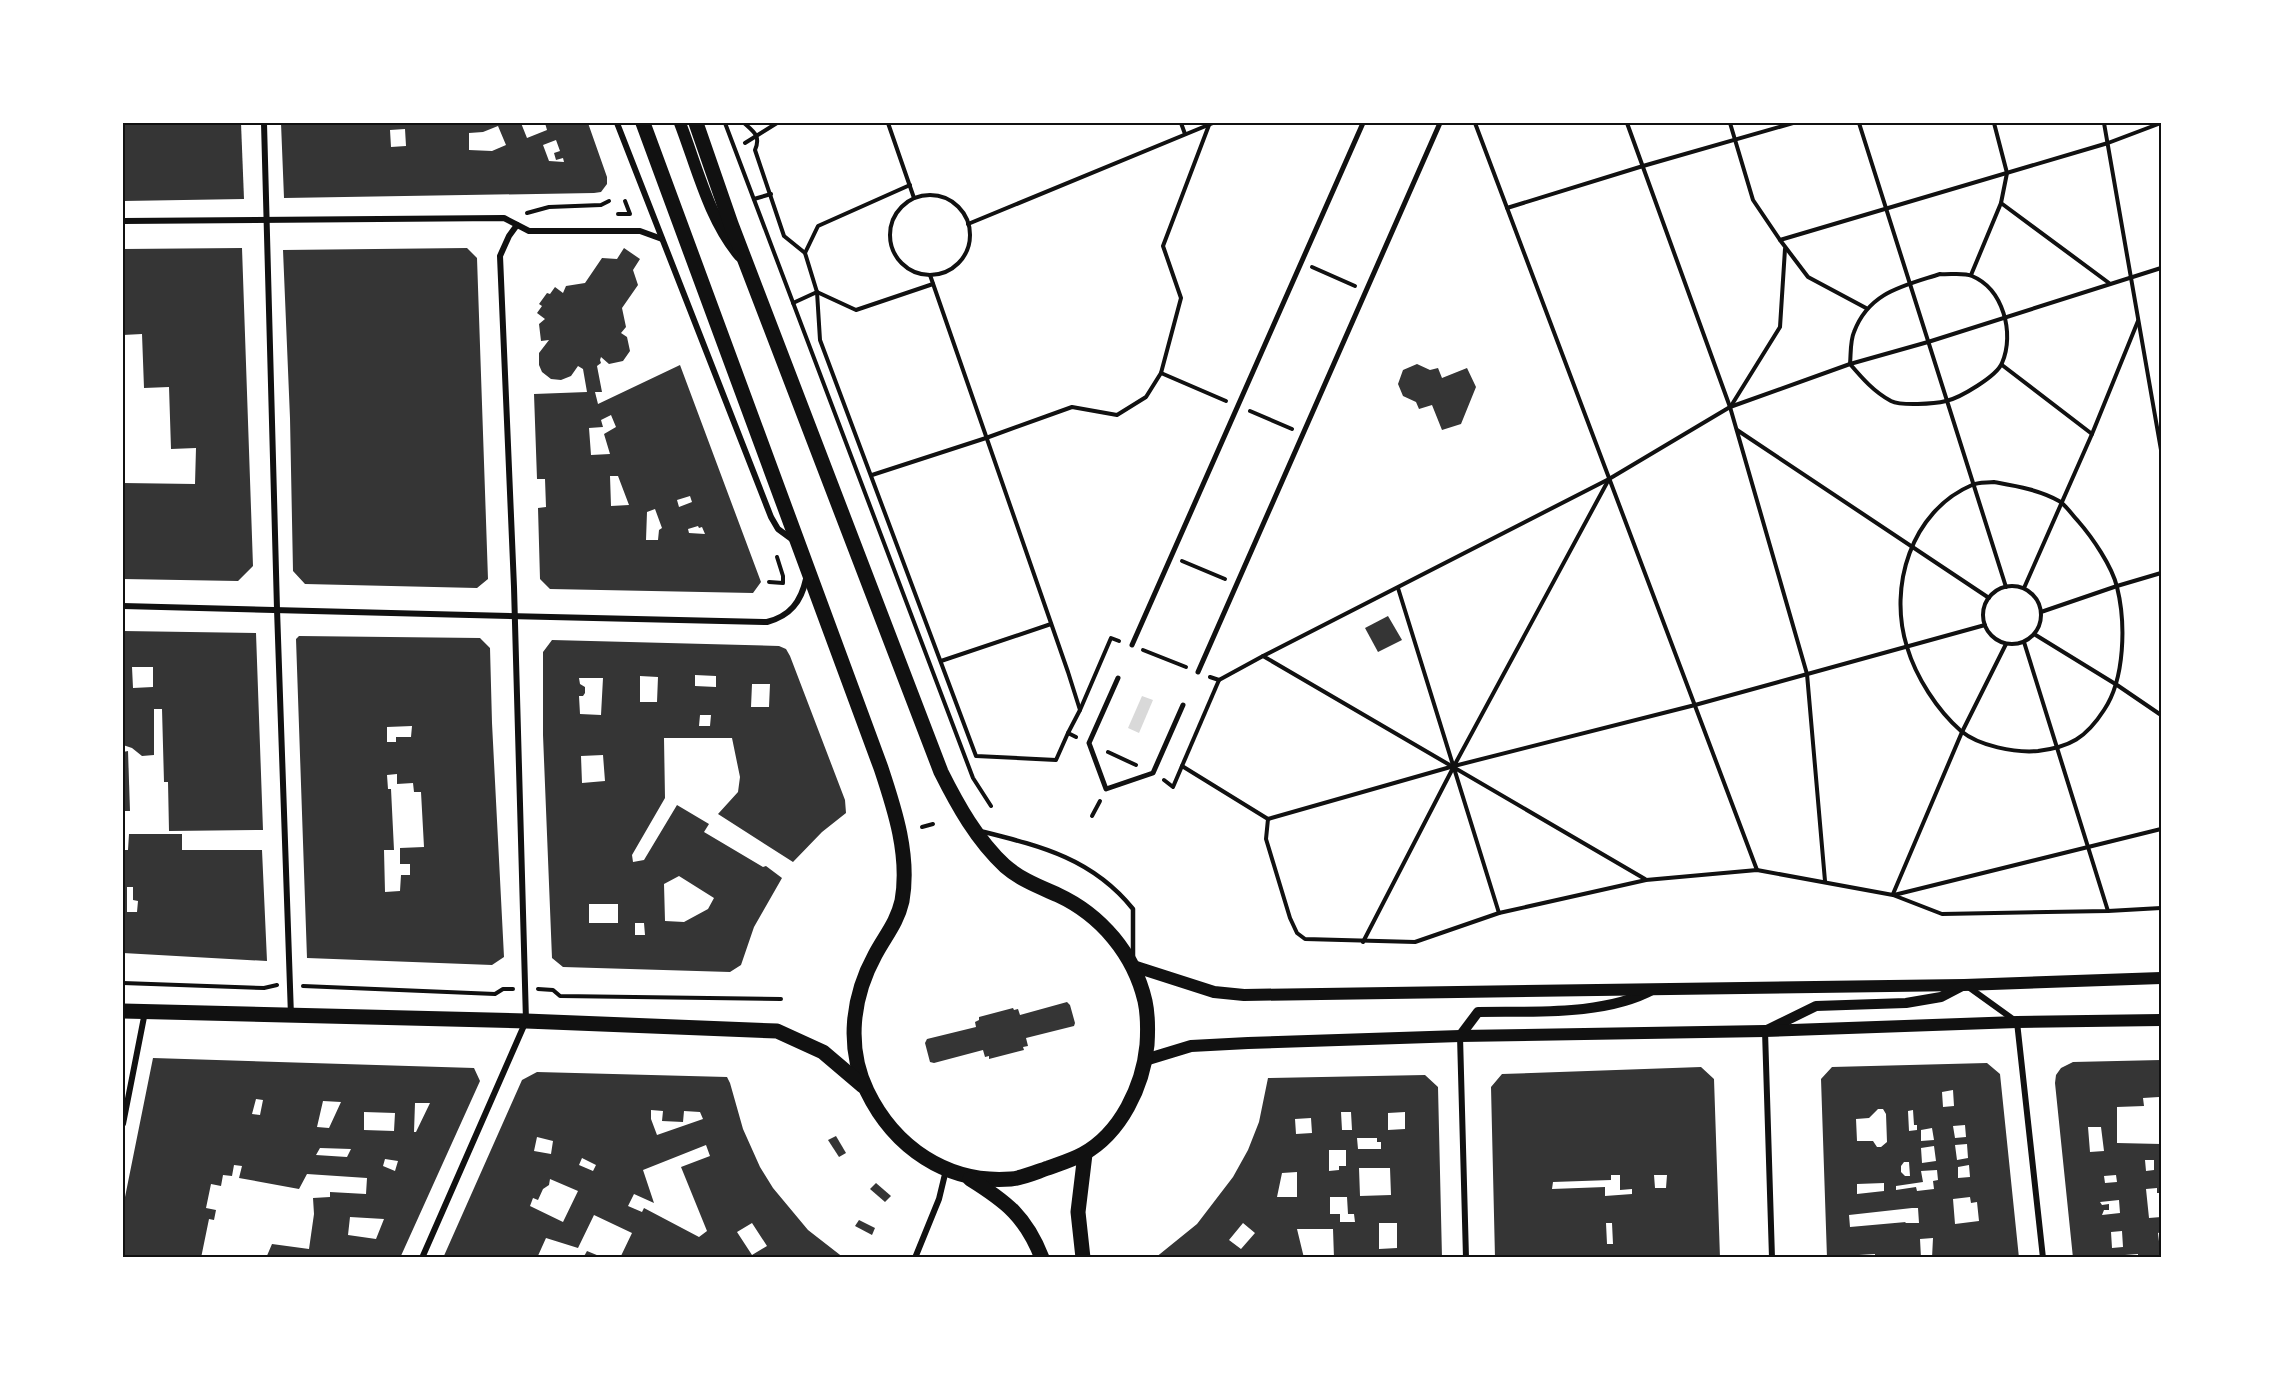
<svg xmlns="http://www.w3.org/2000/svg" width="2284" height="1381" font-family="'Golos Text',sans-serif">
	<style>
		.water { fill: #d9d9d9 }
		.building { fill: #353535; fill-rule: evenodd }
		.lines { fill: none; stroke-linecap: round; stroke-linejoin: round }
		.path { stroke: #111; stroke-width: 4 }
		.service { stroke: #111; stroke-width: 4.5 }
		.pedestrian { stroke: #111; stroke-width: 5 }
		.minor { stroke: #111; stroke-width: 6 }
		.tertiary { stroke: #111; stroke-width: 10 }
		.secondary { stroke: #111; stroke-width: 12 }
		.primary { stroke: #111; stroke-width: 15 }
		.neatline { fill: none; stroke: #111; stroke-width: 2 }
	</style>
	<rect width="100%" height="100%" fill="#fff"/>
	<path class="water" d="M1142,696l11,4 -14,33 -11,-5z"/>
	<g class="building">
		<path d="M123,123h118l3,76 -121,2z"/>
		<path d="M281,123h240l6,15 20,-8 -2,-7h43l19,54v7l-6,8 -7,1 -310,5zM498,126l8,19 -14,6 -23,-1v-17l14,-1zM405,129l1,17 -15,1 -1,-17zM556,140l4,11 -6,2 2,7 7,-2 1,4 -15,-1 -6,-16z"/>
		<path d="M242,248l11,318 -15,15 -115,-2v-96l72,1 1,-36 -25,1 -2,-62 -25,1 -2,-54 -19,1v-86z"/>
		<path d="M467,248l10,10 11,321 -11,9 -172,-4 -12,-13 -3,-153 -7,-168z"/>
		<path d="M624,248l16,11 -7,11 5,15 -16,23 4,19 -5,6 6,4 3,14 -7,10 -14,3 -8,-7 -1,3 1,3 -4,3 5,26h-7l3,12 82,-39 81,217 -8,11 -203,-4 -10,-10 -2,-71 8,-1 -1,-28h-8l-3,-85 53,-2 -4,-23 -5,-3 -7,10 -10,4 -10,-1 -9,-7 -3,-7v-12l10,-13 -8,1 -2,-17 6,-5 -8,-6 5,-7 -3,-2 8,-11 3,1 5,-7 8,6 3,-7 19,-3 17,-25 15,1zM611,415l5,12 -12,7 6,20 -19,1 -2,-27 14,-1 -2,-7zM610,476h8l11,29 -18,1zM690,496l2,6 -13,5 -2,-7zM655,509l7,19 -3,2 -1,10h-12l1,-28zM698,526l1,2 3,-1 3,7 -16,-1 -1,-4z"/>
		<path d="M1417,364l13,6 8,-2 4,10 25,-10 9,19 -15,37 -19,6 -10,-25 -13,4 -3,-7 -13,-6 -5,-12 5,-14z"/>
		<path d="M1388,616l14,24 -24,12 -13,-24z"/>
		<path d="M123,631l133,2 7,197 -94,1 -1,-49h-4l-2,-73h-8v46l-12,1 -10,-8 -9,-3zM132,667h21v20l-20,1z"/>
		<path d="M299,636l181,2 10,10 2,75 12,234 -12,8 -185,-7 -11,-319zM412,726l-1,11h-15v5h-9v-15zM397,774v10l16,-1 1,9h7l3,55 -24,1v16h10v11h-9l-1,16 -15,1 -1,-42h10l-3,-61h-3l-1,-14z"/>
		<path d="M552,640l227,6 7,3 4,7 55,144 1,13 -24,19 -29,30 -75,-48 20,-22 2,-15 -8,-39h-68l1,60 -33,57 1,7 11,-2 33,-55 32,19 -5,8 59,35 3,-1 16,12 -28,49 -13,38 -11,7 -167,-5 -11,-9 -9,-223v-83zM695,675l21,1v11l-21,-1zM640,676l18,1 -1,25h-17zM579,678h24l-2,37 -21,-1 -1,-18h4l2,-3v-6l-5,-3zM752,684h18l-1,23h-18zM700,715h11l-1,11h-11zM603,755l2,26 -23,2 -1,-27zM679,876l35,22 -6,11 -24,13 -19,-1 -1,-37zM589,904h29v19h-29zM635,923h9l1,12h-10z"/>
		<path d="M128,751l2,60h-7v-59z"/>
		<path d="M129,834h53v16h80l5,111 -144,-8v-103h5zM127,887h6v13l5,1 -1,11h-10z"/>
		<path d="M1067,1002l3,3 5,18 -1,3 -48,12 2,8 -5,1 1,3 -35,9v-3l-4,1 -2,-7 -49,13 -4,-1 -5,-19 2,-4 49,-12 -1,-5 4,-2v-3l34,-9 1,2 4,-1 2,6z"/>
		<path d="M153,1058l321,10 6,13 -80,177h-134l6,-14 37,5 5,-35 -1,-16 17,-1v-5l36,2 1,-16 -60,-4 -8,15 -60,-11 3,-12 -8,-1 -2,11 -9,-1 -2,11 -10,-2 -5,24 10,2 -2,10 -5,-1 -8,39h-78v-51zM256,1099l7,1 -3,15 -8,-1zM323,1101l18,1 -12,26 -12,-1zM415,1103h15l-14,29h-2zM364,1112l31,1 -1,18 -30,-1zM320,1148l31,1 -4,8 -31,-2zM385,1159l13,2 -3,10 -12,-5zM350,1217l34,2 -8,20 -28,-4z"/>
		<path d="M2161,1060v45h-2v-8l-16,1 1,8 -27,1v36l44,1v49h-4v-5l-11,1 3,29 12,-1v15l-3,1 3,25h-23v-4l-13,1v3h-52l-18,-175 1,-8 5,-7 12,-6zM2088,1127h13l3,24 -14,1zM2145,1160h9v10l-8,1zM2116,1175l1,7 -12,1 -1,-7zM2119,1200l1,13 -18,2 2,-5h5v-6l-7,1 -2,-3zM2122,1231l1,16 -11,1 -1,-16z"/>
		<path d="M1987,1063l13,11 19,184h-87l1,-20 -13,1 1,19h-46v-4l-16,1v3h-32l-6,-179 11,-12zM1953,1090l1,16 -11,1 -1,-15zM1878,1109h5l3,5 1,28 -6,5h-4l-4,-6h-16l-1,-22 13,-1zM1913,1110l1,15h3v5l-8,1 -1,-20zM1965,1125l1,12 -11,1 -2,-12zM1932,1128l2,12 -13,1v-11zM1967,1144l1,14 -11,2 -2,-15zM1934,1146l2,15 -14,2 -1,-15zM1904,1162h5l1,14h-5l-4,-4v-6zM1969,1165l1,12 -12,1v-11zM1937,1170l1,10 -5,1 1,8 -17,2 -1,-4 -20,3v-4l27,-4 -2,-11zM1884,1183v8l-27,3v-10zM1970,1197l1,6 6,-1 2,19 -24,3 -2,-25zM1912,1208h6l1,15h-14l1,-1 -56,5 -1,-12z"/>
		<path d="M1701,1067l13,12 6,179h-102v-3l-19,1v2h-104l-4,-171 11,-13zM1611,1175h9v15l12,-1v5l-27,2v-9l-53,2 1,-7 58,-2zM1654,1175h13l-1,13h-11zM1606,1223h6l1,21h-6z"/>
		<path d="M537,1072l190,5 3,6 13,46 17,38 13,21 35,42 36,28h-224l12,-25 -38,-18 -16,33 -32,-10 -9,20h-94l79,-178zM651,1110l12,1 -1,10 21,1 1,-11 16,1 3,7 -46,16 -6,-16zM537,1137l16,4 -2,13 -17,-3zM706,1145l4,11 -29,11 26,64 -8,6 -55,-29 -2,4 -14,-6 6,-12 20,9 -11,-33zM582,1158l14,7 -3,6 -14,-6zM550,1179l28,12 -15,31 -33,-16 3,-8 5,2 5,-11 6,-4zM752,1223l15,23 -15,9 -15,-23z"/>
		<path d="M1425,1075l13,12 4,171h-108l-1,-29h-36l7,29h-38l-1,-2 -10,2h-100l42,-34 36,-47 15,-27 11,-28 9,-44zM1341,1112h10l1,18h-10zM1405,1112v17l-17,1v-17zM1311,1118l1,15 -16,1 -1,-15zM1357,1138h20v4h4v7h-23zM1329,1150h17v16h-7v4l-10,1zM1359,1168h31l1,27 -31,1zM1297,1172v25h-20l5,-24zM1330,1197h17l1,17h6l1,8h-15v-8h-10zM1243,1223l12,10 -14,16 -12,-9zM1379,1223h18v25l-18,1z"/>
		<path d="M836,1136l10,17 -7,4 -11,-17z"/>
		<path d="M876,1183l15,13 -6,6 -15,-13z"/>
		<path d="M859,1220l16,8 -3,7 -17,-9z"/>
		<path d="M587,1251l17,7h-21z"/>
	</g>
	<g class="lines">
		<g class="path">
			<path d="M725,123l248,655 18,28"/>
			<path d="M744,123c10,9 17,13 11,27l29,86 21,17 12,39 3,48 156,416 80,4 12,-27"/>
			<path d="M888,123l26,75"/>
			<path d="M1181,123l4,11"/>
			<path d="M1475,123l282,747"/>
			<path d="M1627,123l103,284 77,267 18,207"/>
			<path d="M1730,123l23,77 27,40 328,-97 53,-20"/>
			<path d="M1859,123l147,464"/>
			<path d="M2104,123l57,327"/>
			<path d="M745,143l32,-20"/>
			<circle cx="930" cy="235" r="40"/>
			<path d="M754,199l17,-5"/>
			<path d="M2001,203l108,80"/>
			<path d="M1507,208l136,-42 150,-43"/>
			<path d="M527,213l22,-6 52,-2 8,-4"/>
			<path d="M618,214h12l-5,-13"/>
			<path d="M968,224l245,-101"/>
			<path d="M1780,240l28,37 58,31"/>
			<path d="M805,253l13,-27 92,-41"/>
			<path d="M1312,267l43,19"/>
			<path d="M1940,274c9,1 23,-2 32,2 31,13 43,57 30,87 -5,13 -42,35 -56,38 -12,3 -45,5 -55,0 -17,-9 -29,-23 -41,-37 1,-10 0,-23 4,-32 15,-40 49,-46 86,-58z"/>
			<path d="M930,275l138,397 12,38 -12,23 8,4"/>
			<path d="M1971,275l30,-72 6,-30 -13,-50"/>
			<path d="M817,292l39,18 77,-26"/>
			<path d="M793,303l24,-11"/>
			<path d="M2002,365l90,69"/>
			<path d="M1161,373l65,28"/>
			<path d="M1731,406l49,-79 5,-78"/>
			<path d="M1250,411l42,18"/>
			<path d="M1737,430l252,168"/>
			<path d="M872,475l114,-37 86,-31 45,8 29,-18 15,-24 20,-75 -18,-52 46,-121"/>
			<path d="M1994,482c22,4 46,8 65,19 7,4 13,14 19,20 14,16 34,45 39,66 9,36 8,92 -13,123 -18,28 -34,37 -66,41 -23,2 -59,-5 -77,-20 -24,-21 -45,-54 -54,-84 -19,-60 4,-136 65,-162 6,-3 15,-2 22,-3z"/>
			<path d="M1182,561l43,18"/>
			<path d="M769,582l14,1v-7l-6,-19"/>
			<circle cx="2012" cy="615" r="29"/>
			<path d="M1398,588l101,325"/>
			<path d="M2024,588l68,-154 46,-113"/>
			<path d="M2041,612l76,-26 44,-13"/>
			<path d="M2034,634l83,51 44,30"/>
			<path d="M2024,642l84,269"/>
			<path d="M1143,650l43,17"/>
			<path d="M1263,656l346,-177 121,-72 120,-43 78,-22 233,-74"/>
			<path d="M941,661l110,-37"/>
			<path d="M1210,677l9,3 44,-24 382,223"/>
			<path d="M1080,710l31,-72 8,3"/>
			<path d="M1108,752l28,13"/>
			<path d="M1182,766l37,-86"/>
			<path d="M1164,780l9,7 9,-21 86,53 -2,20 24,79 7,15 8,6 110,3 84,-29 147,-33 111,-10 136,25 49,19 166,-3 53,-3"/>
			<path d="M1092,816l8,-15"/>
			<path d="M1268,819l186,-53 241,-61 290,-80"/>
			<path d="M922,827l11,-3"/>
			<path d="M1893,894l69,-162 44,-88"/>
			<path d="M1894,895l267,-66"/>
			<path d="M1363,942l91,-176 155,-287"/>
			<path d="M123,983l141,5 13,-3"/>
			<path d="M303,986l192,8 8,-5h10"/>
			<path d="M538,989l15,1 7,6 221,3"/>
		</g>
		<path class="service" d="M980,831c60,15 112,27 153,78v47"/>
		<g class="pedestrian">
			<path d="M1132,645l231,-522"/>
			<path d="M1198,672l242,-549"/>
			<path d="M1118,678l-29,65 17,46 47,-16 30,-68"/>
		</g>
		<g class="minor">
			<path d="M264,123l13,486 14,407"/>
			<path d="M617,123l154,394 7,12 15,11"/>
			<path d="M123,221l381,-3 25,13h111l22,8"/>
			<path d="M123,606c215,5 429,12 644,16 23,-6 34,-20 39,-43"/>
			<path d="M1967,986l50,36 26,236"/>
			<path d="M1765,1031l7,227"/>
			<path d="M1460,1036l6,222"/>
			<path d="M123,1124l22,-112"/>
			<path d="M422,1258l104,-237 -12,-434 -14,-331 9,-20 8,-11"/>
			<path d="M915,1258l24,-59 7,-29"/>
		</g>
		<g class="tertiary">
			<path d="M1767,1030l49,-24 90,-3 35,-6 23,-12"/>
			<path d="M1460,1036l18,-24c56,-1 127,4 176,-23"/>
		</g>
		<g class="secondary">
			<path d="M680,123c17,44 29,96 60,133"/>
			<path d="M1133,966l81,26 30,3 720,-10 197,-7"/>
			<path d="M1145,1060l46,-14 57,-3 212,-7 305,-5 252,-9 144,-2"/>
		</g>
		<g class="primary">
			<path d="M643,123l238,645c14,42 29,88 21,133 -5,22 -17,35 -27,54 -23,42 -29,92 -8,136 27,56 80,93 144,88 12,-1 25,-7 37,-11 11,-4 24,-8 35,-14 38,-21 60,-68 64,-109 1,-15 1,-30 -2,-44 -11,-47 -44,-86 -87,-106 -18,-8 -37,-15 -53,-29 -28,-26 -47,-60 -64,-94l-210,-548 -35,-101"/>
			<path d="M123,1011l403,10 251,10 46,21 40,34"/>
			<path d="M970,1179c37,23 56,38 72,79"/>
			<path d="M1083,1258l-5,-46 7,-58"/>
		</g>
	</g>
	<rect width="2284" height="1381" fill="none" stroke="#ffffff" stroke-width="249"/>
	<rect x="124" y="124" width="2036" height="1132" class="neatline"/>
</svg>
